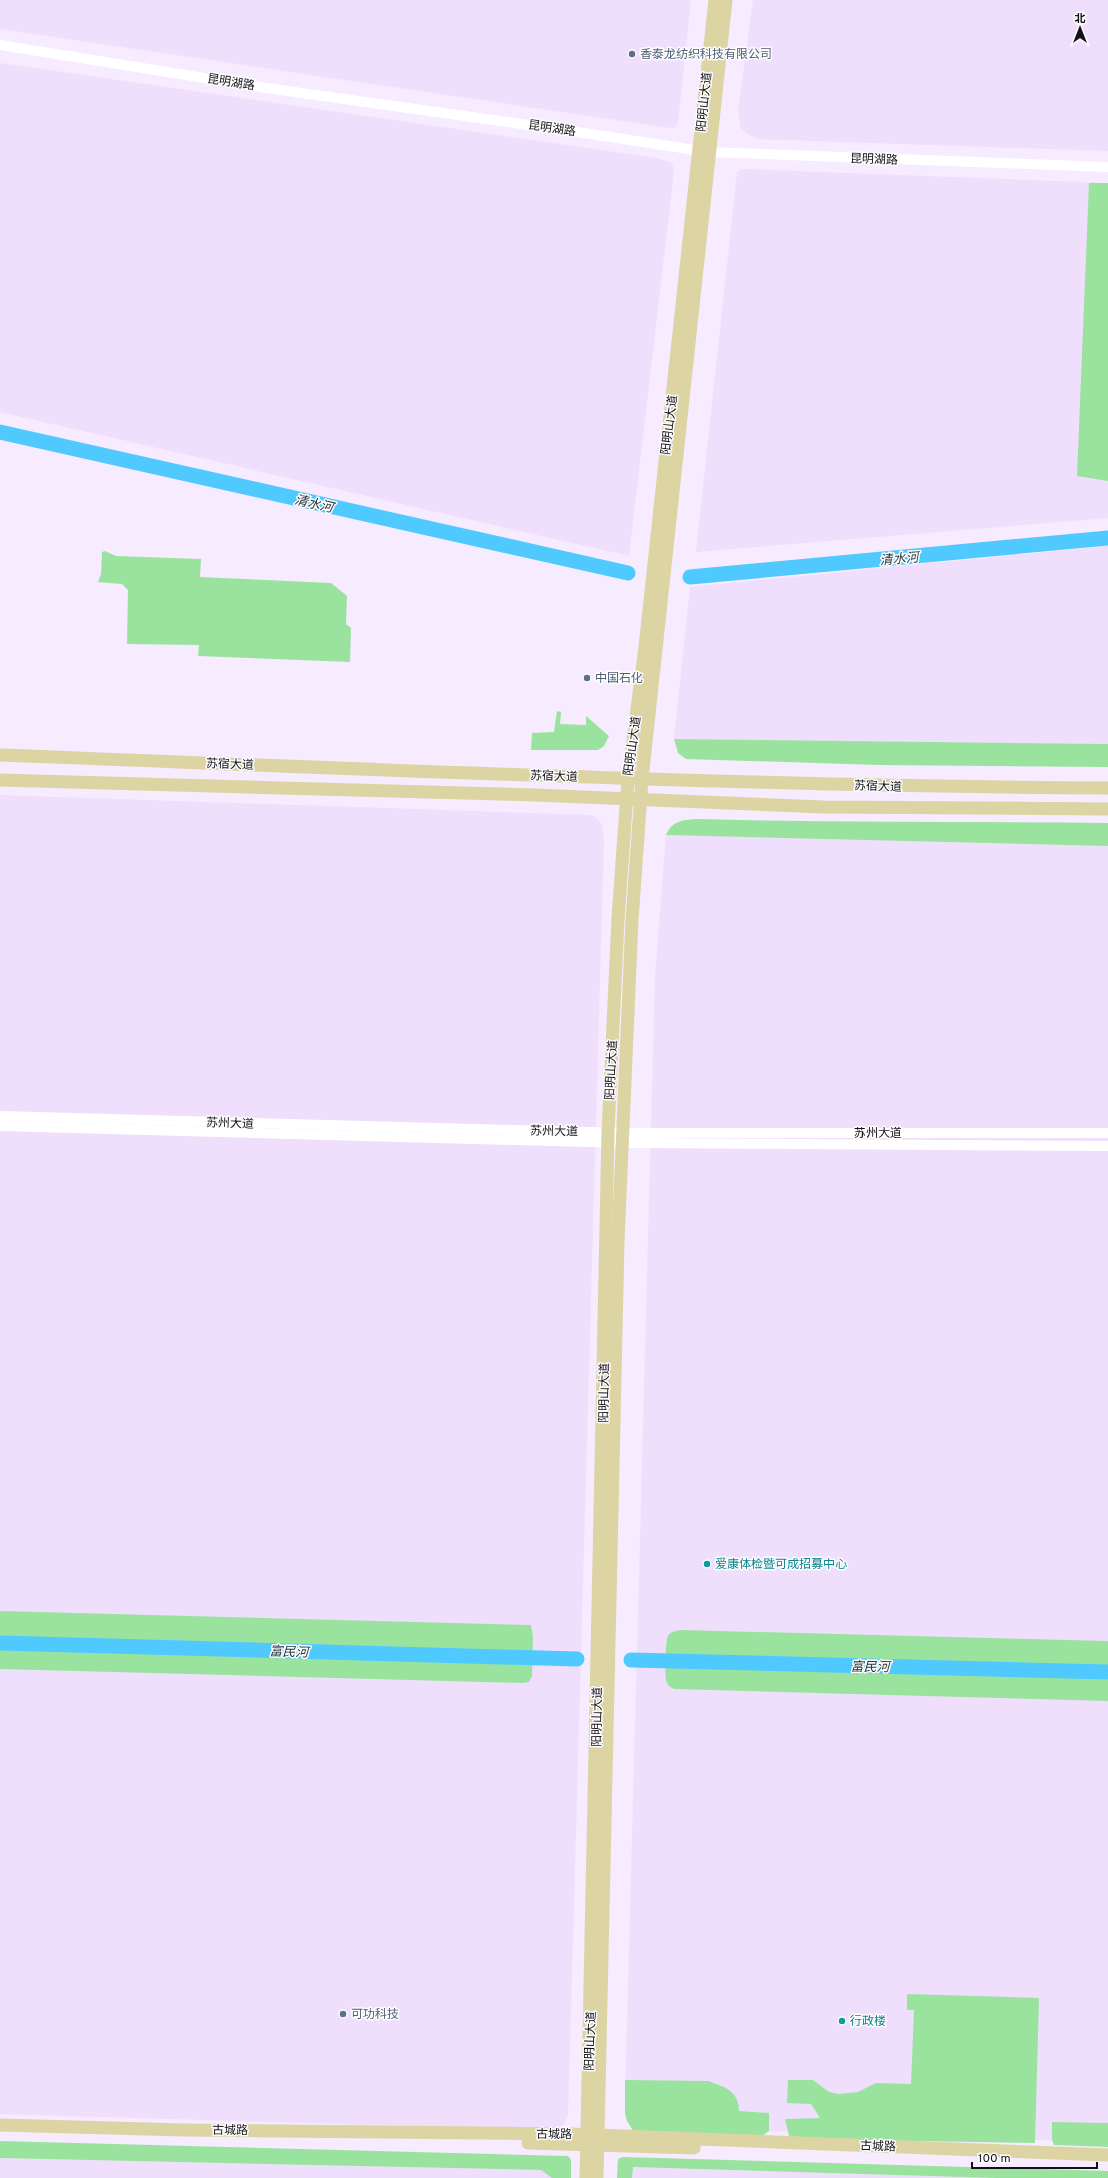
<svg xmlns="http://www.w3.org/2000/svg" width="1108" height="2178" font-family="Overpass,'Noto Sans SC',sans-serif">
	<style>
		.built { fill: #f0defd }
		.green { fill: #9ae39e }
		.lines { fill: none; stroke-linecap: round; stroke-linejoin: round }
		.river { stroke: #50cafe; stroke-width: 15 }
		.minor { stroke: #fff; stroke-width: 10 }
		.major { stroke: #dcd4a3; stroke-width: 13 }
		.service-dot { fill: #5c6f8a; stroke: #fdfdfd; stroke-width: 1.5 }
		.culture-dot { fill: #0f9aa8; stroke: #fdfdfd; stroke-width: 1.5 }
		.labels { text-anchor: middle; stroke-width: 3; stroke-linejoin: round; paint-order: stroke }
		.service-label { font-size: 12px; fill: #4e5e75; stroke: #fdfdfd; text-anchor: start }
		.street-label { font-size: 12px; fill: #141018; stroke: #fdfdfd }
		.culture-label { font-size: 12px; fill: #0d838f; stroke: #fdfdfd; text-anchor: start }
		.water-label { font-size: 13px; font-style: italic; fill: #1e333d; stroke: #fdfdfd }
	</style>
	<rect width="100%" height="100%" fill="#f6ebff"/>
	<g class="built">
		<path d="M0,0h691l-13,123 -2,4 -6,1 -670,-99z"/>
		<path d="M753,0h355v151l-350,-12 -10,-5 -7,-6 -3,-17z"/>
		<path d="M0,63l656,95 16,5 2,8 -45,385 -629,-144z"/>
		<path d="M743,169l365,14v335l-412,34 41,-380z"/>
		<path d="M1108,546v198l-434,-5 16,-152z"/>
		<path d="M0,795l589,20 6,2 6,6 3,15 -36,1277 -4,9 -8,4 -9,2 -547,-16z"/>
		<path d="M666,835l442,11v1296l-475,-15 -6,-6 -2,-20 30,-1124z"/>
		<path d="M0,2158l541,12 11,8h-552z"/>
		<path d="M633,2167l363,11h-364z"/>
	</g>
	<g class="green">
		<path d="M1089,183h19v298l-31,-5z"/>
		<path d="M105,551l11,5 85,3 -1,18 131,6 16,13 -1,28 5,4 -1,34 -152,-6 1,-11 -72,-1 1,-54 -6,-6 -24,-2 3,-8 1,-22z"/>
		<path d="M557,711l4,1 -1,12 26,1v-9l23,20 -5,10 -6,4h-67l1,-17 22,-1z"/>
		<path d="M674,739l434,5v23l-228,-2 -194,-6 -8,-6z"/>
		<path d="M696,819c137,4 275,2 412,4v23l-442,-11c6,-14 16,-15 30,-16z"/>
		<path d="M0,1611l531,14 2,13 -1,38 -3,6 -6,1 -523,-14z"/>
		<path d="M681,1630l427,11v60l-434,-12c-4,-2 -7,-4 -8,-9 -1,-7 -1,-37 2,-44 3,-5 8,-5 13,-6z"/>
		<path d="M907,1994l132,4 -4,145 -241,-4 -5,-3 -4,-17 35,-1 -9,-14 -24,-1 1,-23h25l16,12 10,2 19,-2 18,-9 35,1 3,-74h-7z"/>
		<path d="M625,2080l83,1c17,6 31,10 31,30l30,2v18l-9,6 -126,-5 -7,-11 -2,-8z"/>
		<path d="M1052,2122l56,1v24l-54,-2 -2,-5z"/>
		<path d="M0,2141l568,15 3,4v18h-19l-11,-8 -541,-12z"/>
		<path d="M623,2157l485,14v7h-112l-363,-11 -1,11h-15l1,-19z"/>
	</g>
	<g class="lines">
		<g class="river">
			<path d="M0,432l628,141"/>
			<path d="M690,577l418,-39"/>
			<path d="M0,1643l577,16"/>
			<path d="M631,1660l477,12"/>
		</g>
		<g class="minor">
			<path d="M0,45l266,43 305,43 137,21 400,15"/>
			<path d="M0,1116l623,17h485"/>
			<path d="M0,1126l623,17 485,3"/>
		</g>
		<g class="major">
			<path d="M0,755c369,14 738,31 1108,33"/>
			<path d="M0,780l534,15 289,12 285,2"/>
			<path d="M0,2125l184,5 387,4 537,21"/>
			<path d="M528,2143l166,5"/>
			<path d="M586,2178l22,-1046 10,-213 10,-140 17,-132 70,-647"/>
			<path d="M597,2178l21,-937 14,-321 10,-141 84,-779"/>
		</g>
	</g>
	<g class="service-dot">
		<circle cx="632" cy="54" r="4"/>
		<circle cx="587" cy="678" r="4"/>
		<circle cx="343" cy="2014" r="4"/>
	</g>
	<g class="culture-dot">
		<circle cx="707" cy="1564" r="4"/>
		<circle cx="842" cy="2021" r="4"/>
	</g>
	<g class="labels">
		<g class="service-label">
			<text x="640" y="58">香泰龙纺织科技有限公司</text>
			<text x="595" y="682">中国石化</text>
			<text x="351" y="2018">可功科技</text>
		</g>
		<g class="street-label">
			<text transform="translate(231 82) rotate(9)" y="4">昆明湖路</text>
			<text transform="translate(704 102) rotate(-84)" y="4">阳明山大道</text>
			<text transform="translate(552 128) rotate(8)" y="4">昆明湖路</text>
			<text transform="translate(874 159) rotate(2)" y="4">昆明湖路</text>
			<text transform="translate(669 425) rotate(-83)" y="4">阳明山大道</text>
			<text transform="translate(632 746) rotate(-82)" y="4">阳明山大道</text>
			<text transform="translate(230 764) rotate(2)" y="4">苏宿大道</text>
			<text transform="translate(554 776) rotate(2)" y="4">苏宿大道</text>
			<text transform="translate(878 786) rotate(2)" y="4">苏宿大道</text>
			<text transform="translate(611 1070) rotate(-87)" y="4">阳明山大道</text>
			<text transform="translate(230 1123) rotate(2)" y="4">苏州大道</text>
			<text transform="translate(554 1131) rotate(1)" y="4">苏州大道</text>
			<text x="878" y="1137">苏州大道</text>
			<text transform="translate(604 1393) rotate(-89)" y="4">阳明山大道</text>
			<text transform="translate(597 1717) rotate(-89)" y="4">阳明山大道</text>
			<text transform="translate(590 2041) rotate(-88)" y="4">阳明山大道</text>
			<text transform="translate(230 2130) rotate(1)" y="4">古城路</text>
			<text transform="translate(554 2134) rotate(1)" y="4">古城路</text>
			<text transform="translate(878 2146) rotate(2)" y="4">古城路</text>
		</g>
		<g class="culture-label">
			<text x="715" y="1568">爱康体检暨可成招募中心</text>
			<text x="850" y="2025">行政楼</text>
		</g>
		<g class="water-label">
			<text transform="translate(314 503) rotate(13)" y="5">清水河</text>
			<text transform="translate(899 558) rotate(-5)" y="5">清水河</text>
			<text transform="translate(289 1651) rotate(2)" y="5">富民河</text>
			<text transform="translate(870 1666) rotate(1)" y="5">富民河</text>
		</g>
	</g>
	<g transform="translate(1080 28)" stroke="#fdfdfd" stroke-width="3" paint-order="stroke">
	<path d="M0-3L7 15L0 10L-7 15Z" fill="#141018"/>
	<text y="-6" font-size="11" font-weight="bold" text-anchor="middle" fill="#141018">北</text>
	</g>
	<path d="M972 2162v6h125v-6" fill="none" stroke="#141018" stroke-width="2"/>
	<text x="978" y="2162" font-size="12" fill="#141018" stroke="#fdfdfd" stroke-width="3" paint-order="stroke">100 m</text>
</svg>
